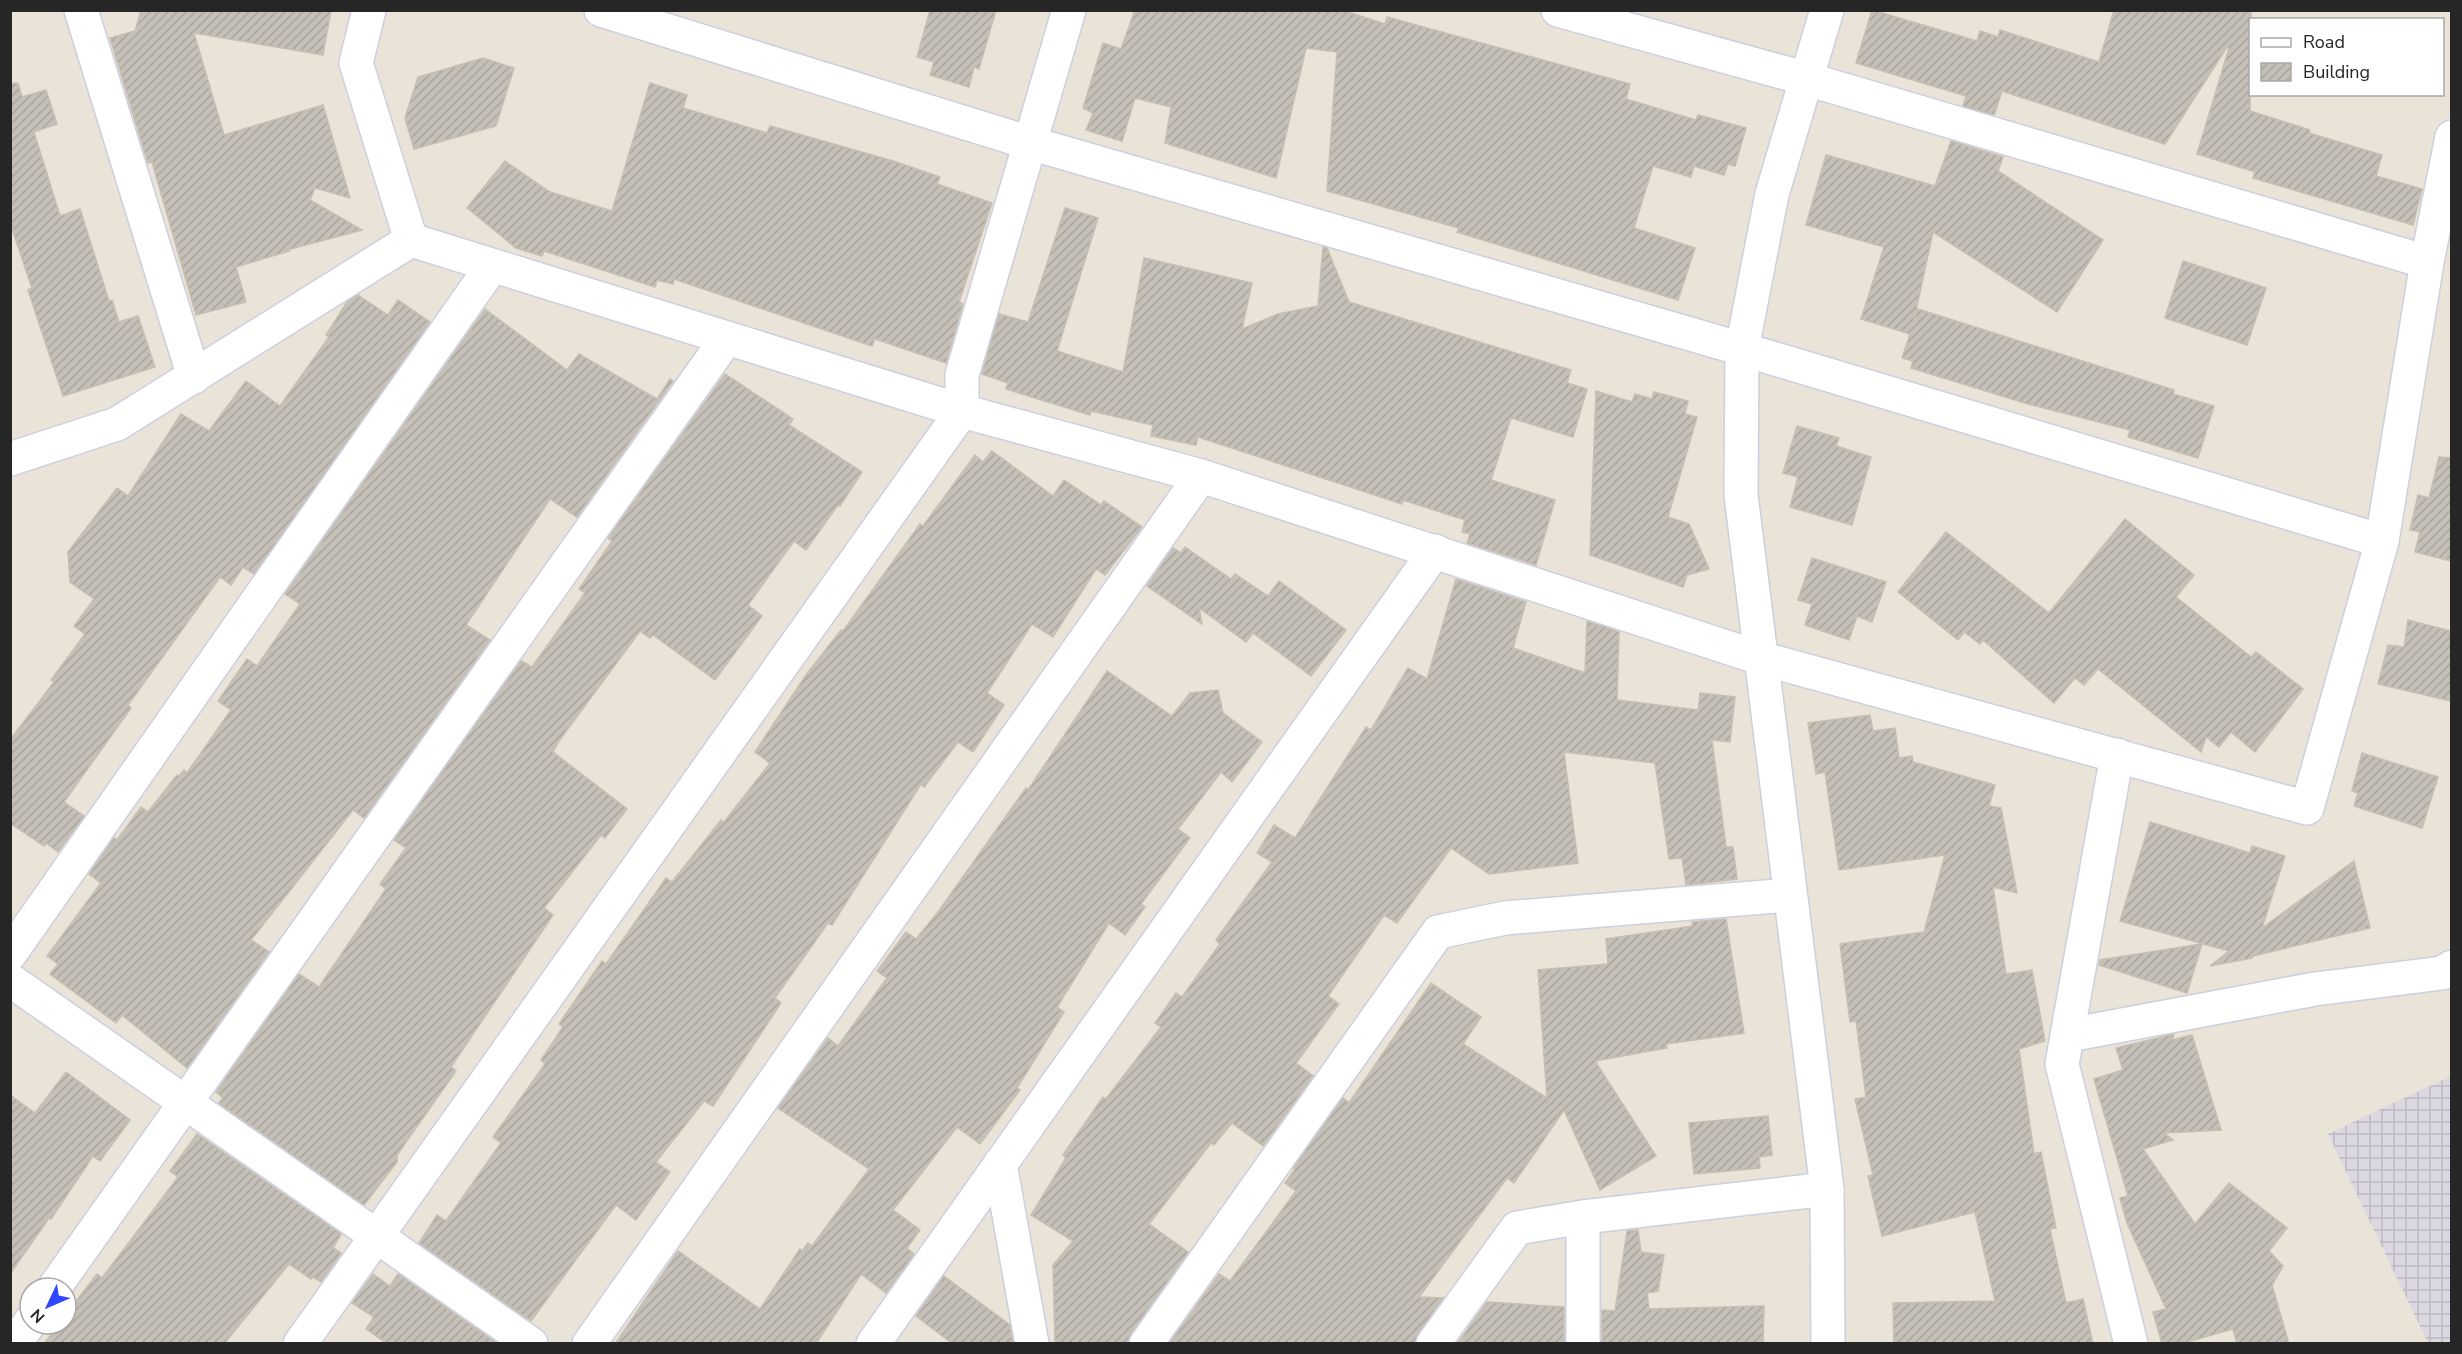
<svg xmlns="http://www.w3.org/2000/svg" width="2462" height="1354" font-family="'Nunito Sans',sans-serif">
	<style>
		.industrial { fill: url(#industrial-grid) }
		.building { fill: url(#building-hatch); stroke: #c5bfb1; stroke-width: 1.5 }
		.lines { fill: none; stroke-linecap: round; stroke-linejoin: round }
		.minor-casing { stroke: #cccfe1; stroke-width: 36 }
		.tertiary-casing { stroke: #cccfe1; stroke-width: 36 }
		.minor { stroke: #fff; stroke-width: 33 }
		.tertiary { stroke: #fff; stroke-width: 33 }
	</style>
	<defs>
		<pattern id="industrial-grid" width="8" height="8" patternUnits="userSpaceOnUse" patternTransform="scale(1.5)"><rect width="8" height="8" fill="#dbd8e2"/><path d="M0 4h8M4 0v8" fill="none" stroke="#bcb9c2"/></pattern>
		<pattern id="building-hatch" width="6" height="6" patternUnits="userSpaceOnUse" patternTransform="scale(1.5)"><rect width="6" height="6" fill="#c5c0b7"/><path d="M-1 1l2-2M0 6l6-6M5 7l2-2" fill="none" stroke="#a9a59d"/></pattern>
	</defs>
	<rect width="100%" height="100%" fill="#eae3d7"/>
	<path class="industrial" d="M2451,1076v267h-23l-100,-209z"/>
	<g class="building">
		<path d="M141,10h190l-8,45 -129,-22 30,102 99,-30 27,93 -35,-10 -5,12 52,30 -75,20 2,1 -53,16 10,35 -50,13 -44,-153 -4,1 -38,-125 25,-7z"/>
		<path d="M930,10h66l-17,59 -5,-2 -5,20 -39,-12 4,-13 -17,-5z"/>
		<path d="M1135,10h207l43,14 2,-7 243,67 -4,15 70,21 2,-5 48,13 -11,38 -7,-2 -4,11 -30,-9 -3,11 -38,-11 -19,62 61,20 -17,52 -221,-68 2,-4 -132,-37 10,-139 -31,-4 -30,130 -111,-35 6,-36 -36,-9 -13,43 -36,-11 7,-17 -10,-5 20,-65 18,6z"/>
		<path d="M1872,10l105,31 3,-10 18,6 2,-7 99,32 15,-52h137l-1,101 60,19 -1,3 73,22 -6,21 46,13 -9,36 -160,-47 2,-6 -58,-18 32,-106 -2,-1 -62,97 -163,-53 -8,24 -31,-9 3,-10 -110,-33z"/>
		<path d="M483,58l31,10 -18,58 -82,23 -9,-31 13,-41z"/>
		<path d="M18,83l4,14 24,-7 11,34 -23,8 26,84 20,-7 29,92 3,-1 7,22 19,-6 17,51 -92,29 -35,-106 4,-2 -22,-65v-139z"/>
		<path d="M650,83l37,12 -4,13 84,25 3,-7 123,35 47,16 -3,7 55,19 -33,99 4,2 -17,59 -71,-24 -3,7 -198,-67 -1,5 -16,-4 -2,7 -111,-36 -2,5 -26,-8 -49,-40 38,-47 45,31 62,19z"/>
		<path d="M1951,141l52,16 -5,14 105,69 -46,72 -124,-80 -19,88 4,-11 256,81 -1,4 41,12 -16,52 -70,-21 2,-7 -102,-26 -117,-36 2,-7 -11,-3 8,-24 -49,-15 23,-72 -78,-22 20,-70 109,31z"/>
		<path d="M1065,208l33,10 -41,133 66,21 21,-114 108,25 -10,46 36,-15 40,-8 5,-59 4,1 22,54 222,68 -4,13 20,6 -14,48 -62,-19 -20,62 64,20 -19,65 -69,-22 3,-9 -8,-2 3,-12 -62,-20 -1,4 -204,-67 -2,8 -45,-9 2,-11 -62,-14 -1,4 -84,-26 2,-6 -26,-9 17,-60 29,8z"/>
		<path d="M2183,261l83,27 -19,57 -82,-27z"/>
		<path d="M358,295l30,20 10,-15 32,22 -176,252 -11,-7 -12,18 -11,-8 -92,128 3,3 -67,94 20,14 -26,36 -12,-9 -2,3 -34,-23v-83l44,-58 -3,-2 34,-46 -11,-8 20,-27 -24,-17 -2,-30 49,-64 11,8 53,-82 28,17 37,-50 34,25 49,-69 -3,-2 21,-33z"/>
		<path d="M485,309l82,61 12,-16 78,45 13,-20 3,2 -96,136 -27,-18 -84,126 24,15 -126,178 -11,-8 -102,130 18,12 -82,116 -65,-53 -6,8 -66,-49 8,-10 -11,-8 54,-73 -12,-9 25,-36 3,2 24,-33 7,5 29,-37 2,1 5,-6 3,3 44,-63 -13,-9 29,-42 10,7 43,-62 -15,-10z"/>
		<path d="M725,374l68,45 -4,6 73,47 -22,34 -2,-1 -32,45 -12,-9 -46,64 14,11 -47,64 -62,-45 -3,3 -10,-7 -81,110 -6,11 74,57 -22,29 -4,-3 -57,73 9,7 -102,152 5,4 -59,84v7l-33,43 -145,-102 4,-5 -7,-6 83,-118 20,13 67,-98 -6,-5 26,-36 -12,-8 127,-179 11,6 53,-74 -6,-4 33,-48 -4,-3z"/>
		<path d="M1596,391l36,11 3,-8 17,5 2,-7 34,9 -3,13 12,3 -29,100 21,7 20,45 -22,6 -4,12 -93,-32z"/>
		<path d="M1797,426l42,12 -3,8 35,11 -19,68 -62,-18 8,-30 -15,-4z"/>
		<path d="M992,451l61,45 11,-16 37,25 3,-4 38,26 -37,48 -9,-6 -43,68 -21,-13 -45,69 17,12 -31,47 -15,-10 -34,45 -3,-3 -89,141 -4,-2 -53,75 6,5 -68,103 -9,-5 -48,61 14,10 -34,48 -20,-15 -85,116 -112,-78 18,-28 9,6 55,-78 -8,-6 52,-73 -4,-4 22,-33 -4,-3 43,-63 4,3 60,-86 6,4 49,-62 3,2 46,-59 -15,-11 51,-77 35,-45 2,1 77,-107 3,2 52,-71 8,7z"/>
		<path d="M2439,457l12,1v103l-36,-9 5,-20 -10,-2 8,-35 11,3z"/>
		<path d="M2125,519l69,56 -18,22 75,60 5,-5 47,37 -48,63 -24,-20 -12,15 -13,-10 -5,15 -103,-83 -14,16 -9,-7 -21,25 -71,-63 -3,4 -16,-12 -6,8 -60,-48 48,-60 103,81z"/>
		<path d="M1185,547l46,32 4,-5 33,22 11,-15 67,49 -35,46 -58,-43 -7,9 -47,-34 3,16 -55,-38 26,-38 8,5z"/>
		<path d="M1812,558l74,24 -14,40 -15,-6 -8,24 -44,-15 7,-21 -14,-4z"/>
		<path d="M1456,579l70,23 -13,46 72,25 2,-52 32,11 -2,68 81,10 2,-17 35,4 -5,45 -18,-2 14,107h7l4,32 -51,6 -4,-27 -13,1 -14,-96 -91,-11 14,111 -89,11 -38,-26 -54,75 -13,-8 -56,81 11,8 -43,59 17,13 -50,70 -31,-23 -18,22 -3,-2 -62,81 39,28 -57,81 -4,11h-72l-2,-79 20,-24 -42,-26 35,-57 -3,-3 40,-58 3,2 55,-72 -6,-4 21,-30 6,4 38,-53 -4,-4 56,-78 -15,-9 17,-28 21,13 71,-111 5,3 37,-62 19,11z"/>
		<path d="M2408,620l43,11v70l-73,-17 10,-39 16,2z"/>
		<path d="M1107,671l65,45 18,-23 28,-3 5,23 39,29 -30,40 -11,-10 -43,57 12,9 -49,66 4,3 -20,28 -16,-12 -52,84 7,5 -47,76 3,2 -40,54 -23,-17 -64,83 27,20 -13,18 7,6 -28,39 -25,-19 -45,70h-201l63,-93 82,58 40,-60 2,2 6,-8 4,3 57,-77 -91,-61 50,-70 10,8 49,-68 -10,-7 29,-39 10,7 22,-27 88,-124 2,2z"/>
		<path d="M1870,715l3,16 22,-3 4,30 13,-2 1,6 82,23 -6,21 12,2 16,85 -24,-6 13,87 26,-4 13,71 -26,8 15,105 7,-2 15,76 -6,1 16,74 17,-4 10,45h-199l-1,-41 102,-2 -20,-89 -93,24 -14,-60 5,-1 -18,-76 11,-2 -10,-76 -6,1 -10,-78 84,-12 21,-77 -106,15 -14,-98 -9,2 -8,-51z"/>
		<path d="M2362,753l76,24 -16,51 -68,-22 4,-13 -6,-2z"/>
		<path d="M2150,822l100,31 2,-7 33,10 -23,72 92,-67 16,67 -117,28 -1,2 -42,8 19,-15 -109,-30z"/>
		<path d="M1726,919l18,114 -78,11 1,4 -72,13 61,95 -56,34 -36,-80 -50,73 -7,-5 -88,119 24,1 -25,35 -4,11h-245l50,-70 11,7 66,-90 -11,-8 10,-14 -2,-1 50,-70 6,5 82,-120 50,34 -18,27 84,54 -9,-128 70,-6 -2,-25 87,-13 -1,-4z"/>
		<path d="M2202,944l-15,49 -88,-28 1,-5z"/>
		<path d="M2174,1034l-2,6 20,-5 29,95 -57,3 9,7 -30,9 52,75 34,-41 58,45 -18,23 14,15 -11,19 17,59h-52l-4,-15 -53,15h-18l-9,-32 13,-3 -39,-86 -7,-25 8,-2 -34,-117 29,-9 -7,-22z"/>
		<path d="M66,1072l64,48 -30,41 -7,-5 -42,63 -2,-1 -39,56v-179l25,18z"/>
		<path d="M1768,1116l4,39 -13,2 1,11 -66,6 -5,-51z"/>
		<path d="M197,1134l144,100 -8,14 8,5 -20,29 -8,-5 -2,2 -22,-15 -65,80h-180l15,-20h7v-10l31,-40 5,4 50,-66 26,-35 -8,-6z"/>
		<path d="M1638,1230l3,22 23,3 -6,36 -11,2 2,16 115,-3 -1,38h-161v-34l13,1 12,-80z"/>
		<path d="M373,1274l17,12 8,-12 100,70h-110l-22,-15 8,-12 -22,-14z"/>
		<path d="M944,1276l66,49 3,19h-60l-37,-28z"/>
		<path d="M1487,1302l77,5v37h-107z"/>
	</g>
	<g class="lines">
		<defs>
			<g id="minor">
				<path d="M81,10l113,367"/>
				<path d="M369,10l-13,53 55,177"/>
				<path d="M601,10l429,133 712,206 640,192"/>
				<path d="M1558,10l249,69 620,183"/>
				<path d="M10,459l107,-35 294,-184 551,171 239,65 559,182 547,150 75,-267 45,-279 25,-125"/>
				<path d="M2117,755l-55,309 69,280"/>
				<path d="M10,954l482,-688"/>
				<path d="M10,980l521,364"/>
				<path d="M2069,1035l246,-46 127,-16 10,-6"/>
				<path d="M1000,1164l32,180"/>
				<path d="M1583,1217l244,-28"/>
				<path d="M54,1288l673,-950"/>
				<path d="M15,1344l15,-22"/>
				<path d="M300,1344l662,-933v-36l107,-365"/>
				<path d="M589,1344l612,-868"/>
				<path d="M873,1344l562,-793"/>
				<path d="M1146,1344l292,-412 67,-14 285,-23"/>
				<path d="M1433,1344l84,-116 66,-11v127"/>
			</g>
			<path id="tertiary" d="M1827,10l-55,184 -30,155 -1,146 86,694 1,155"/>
		</defs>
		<use href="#minor" class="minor-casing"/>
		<use href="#tertiary" class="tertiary-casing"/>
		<use href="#minor" class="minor"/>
		<use href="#tertiary" class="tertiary"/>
	</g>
	<rect width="2462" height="1354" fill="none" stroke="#262626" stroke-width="24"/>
	<rect x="2249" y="18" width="195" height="78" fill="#ffffff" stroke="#a8a8a8" stroke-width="1.5"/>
	<rect x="2261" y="38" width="30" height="9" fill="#ffffff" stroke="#a8a8a8" stroke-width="1.5"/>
	<text x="2303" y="48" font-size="18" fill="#262626">Road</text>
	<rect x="2261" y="63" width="30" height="18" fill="url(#building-hatch)" stroke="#a8a8a8" stroke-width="1.5"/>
	<text x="2303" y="78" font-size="18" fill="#262626">Building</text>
	<g transform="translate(48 1306) rotate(226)"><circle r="28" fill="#ffffff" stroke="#a8a8a8" stroke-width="1.5"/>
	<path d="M0-4.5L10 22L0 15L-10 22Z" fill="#2f48ff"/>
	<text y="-9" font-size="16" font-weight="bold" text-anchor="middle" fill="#262626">N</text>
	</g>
</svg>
